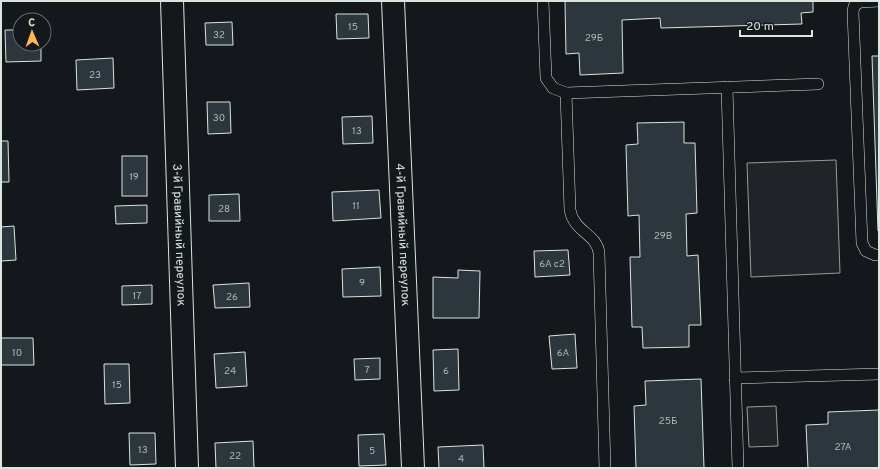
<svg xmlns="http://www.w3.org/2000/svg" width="880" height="469" font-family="Overpass,sans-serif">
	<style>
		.green { fill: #202428; stroke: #939e99 }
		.building { fill: #2c363c; stroke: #d8e6dc }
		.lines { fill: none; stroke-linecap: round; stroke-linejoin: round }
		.service-casing { stroke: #d8e6dc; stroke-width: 12 }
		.minor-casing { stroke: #d8e6dc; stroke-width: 24 }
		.service { stroke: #14181c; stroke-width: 11 }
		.minor { stroke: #14181c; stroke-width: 22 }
		.labels { text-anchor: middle; stroke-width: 3; stroke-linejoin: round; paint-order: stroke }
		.number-label { font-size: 10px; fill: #adbab4 }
		.street-label { font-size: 12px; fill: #d8e6dc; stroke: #14181c }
	</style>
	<rect width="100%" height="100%" fill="#14181c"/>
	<g class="green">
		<path d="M836,160l4,113 -89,4 -4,-114z"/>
		<path d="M776,406l2,40 -29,1 -2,-40z"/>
	</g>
	<g class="building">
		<path d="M565,1h248v11l-12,1 1,11 -141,4 -1,-10 -38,2 1,53 -43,2 -1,-22 -13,1z"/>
		<path d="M336,14h32l1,24 -32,1z"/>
		<path d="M232,22l1,23h-27l-1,-22z"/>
		<path d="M5,30h15v14h21v17l-35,1z"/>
		<path d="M872,56h7v175h-1z"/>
		<path d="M113,58l1,30 -37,2 -1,-30z"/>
		<path d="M207,102h23l1,31 -23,1z"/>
		<path d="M372,116l1,27 -30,1 -1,-27z"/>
		<path d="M684,122v21h11l2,70 -11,1 1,42 11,-1 3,70h-12v22l-46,1 -1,-21h-10l-2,-70h10l-1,-42 -11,1 -2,-71 12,-1 -1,-21z"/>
		<path d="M1,141h7l1,41h-8z"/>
		<rect x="122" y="156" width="25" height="40"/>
		<path d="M379,190l2,28 -48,3 -1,-29z"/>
		<path d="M239,194l1,27h-31v-26z"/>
		<path d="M147,205v18l-31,1 -1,-18z"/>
		<path d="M14,226l2,34 -15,1v-34z"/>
		<path d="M568,250l2,25 -35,2 -1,-26z"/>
		<path d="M380,267l1,29 -38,1 -1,-28z"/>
		<path d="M458,270l22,1 -1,47h-46v-41l25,1z"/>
		<path d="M249,283l1,24 -35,1 -2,-23z"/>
		<path d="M152,285v19l-30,1v-19z"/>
		<path d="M575,334l2,34 -25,1 -3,-33z"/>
		<path d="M1,338h32l1,27h-33z"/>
		<path d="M458,349l1,41 -25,1 -1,-41z"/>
		<path d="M245,352l2,34 -31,2 -2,-34z"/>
		<path d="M380,358v21l-25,1 -1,-21z"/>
		<path d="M104,364h25l1,39 -25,1z"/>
		<path d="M701,379l3,89h-68l-2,-62 12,-1 -1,-24z"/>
		<path d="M879,410v58h-71l-2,-43 22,-1v-12z"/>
		<path d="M129,433h26l1,31 -26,1z"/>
		<path d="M384,434l2,31 -27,1 -1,-31z"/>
		<path d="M253,441l1,27h-38l-1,-25z"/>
		<path d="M483,445l1,23h-45l-1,-21z"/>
	</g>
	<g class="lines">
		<defs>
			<g id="service">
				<path d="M543,1l3,77 7,10 13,5 252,-9"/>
				<path d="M879,1l-19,1 -6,4 -1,6 9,231 4,8 9,4h4"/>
				<path d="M727,87l11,381"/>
				<path d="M566,93l4,117c4,22 27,24 29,43l6,215"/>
				<path d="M735,378l144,-4"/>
			</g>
			<g id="minor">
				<path id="s1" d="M172,1l15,467"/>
				<path id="s2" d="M393,1l20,467"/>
			</g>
		</defs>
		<use href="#service" class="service-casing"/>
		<use href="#minor" class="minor-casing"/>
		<use href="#service" class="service"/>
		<use href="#minor" class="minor"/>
	</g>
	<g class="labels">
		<g class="number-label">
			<text x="353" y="30">15</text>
			<text x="219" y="38">32</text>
			<text x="594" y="41">29Б</text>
			<text x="95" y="78">23</text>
			<text x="219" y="121">30</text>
			<text x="357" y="134">13</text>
			<text x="134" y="180">19</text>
			<text x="356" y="209">11</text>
			<text x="224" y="212">28</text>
			<text x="663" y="239">29В</text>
			<text x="552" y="267">6А с2</text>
			<text x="362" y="286">9</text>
			<text x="137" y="299">17</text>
			<text x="232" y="300">26</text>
			<text x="17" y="356">10</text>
			<text x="563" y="356">6А</text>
			<text x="367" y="373">7</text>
			<text x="230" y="374">24</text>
			<text x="446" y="374">6</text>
			<text x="117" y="388">15</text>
			<text x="668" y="424">25Б</text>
			<text x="843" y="450">27А</text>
			<text x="143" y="453">13</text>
			<text x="372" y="454">5</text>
			<text x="235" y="459">22</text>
			<text x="461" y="462">4</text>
		</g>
		<g class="street-label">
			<text dy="4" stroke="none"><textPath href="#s1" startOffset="234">3-й Гравийный переулок</textPath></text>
			<text dy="4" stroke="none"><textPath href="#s2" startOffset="234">4-й Гравийный переулок</textPath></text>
		</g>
	</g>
	<rect width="880" height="469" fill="none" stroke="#d8e6dc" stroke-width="4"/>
	<g transform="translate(32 32) rotate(358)"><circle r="19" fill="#14181c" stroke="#626a69"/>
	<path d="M0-3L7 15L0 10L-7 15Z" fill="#ffb74d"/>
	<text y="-6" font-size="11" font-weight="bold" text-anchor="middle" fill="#d8e6dc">С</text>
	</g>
	<path d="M740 30v6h72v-6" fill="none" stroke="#d8e6dc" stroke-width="2"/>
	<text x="746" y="30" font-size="12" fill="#d8e6dc" stroke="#14181c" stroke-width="3" paint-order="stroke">20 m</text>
</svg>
